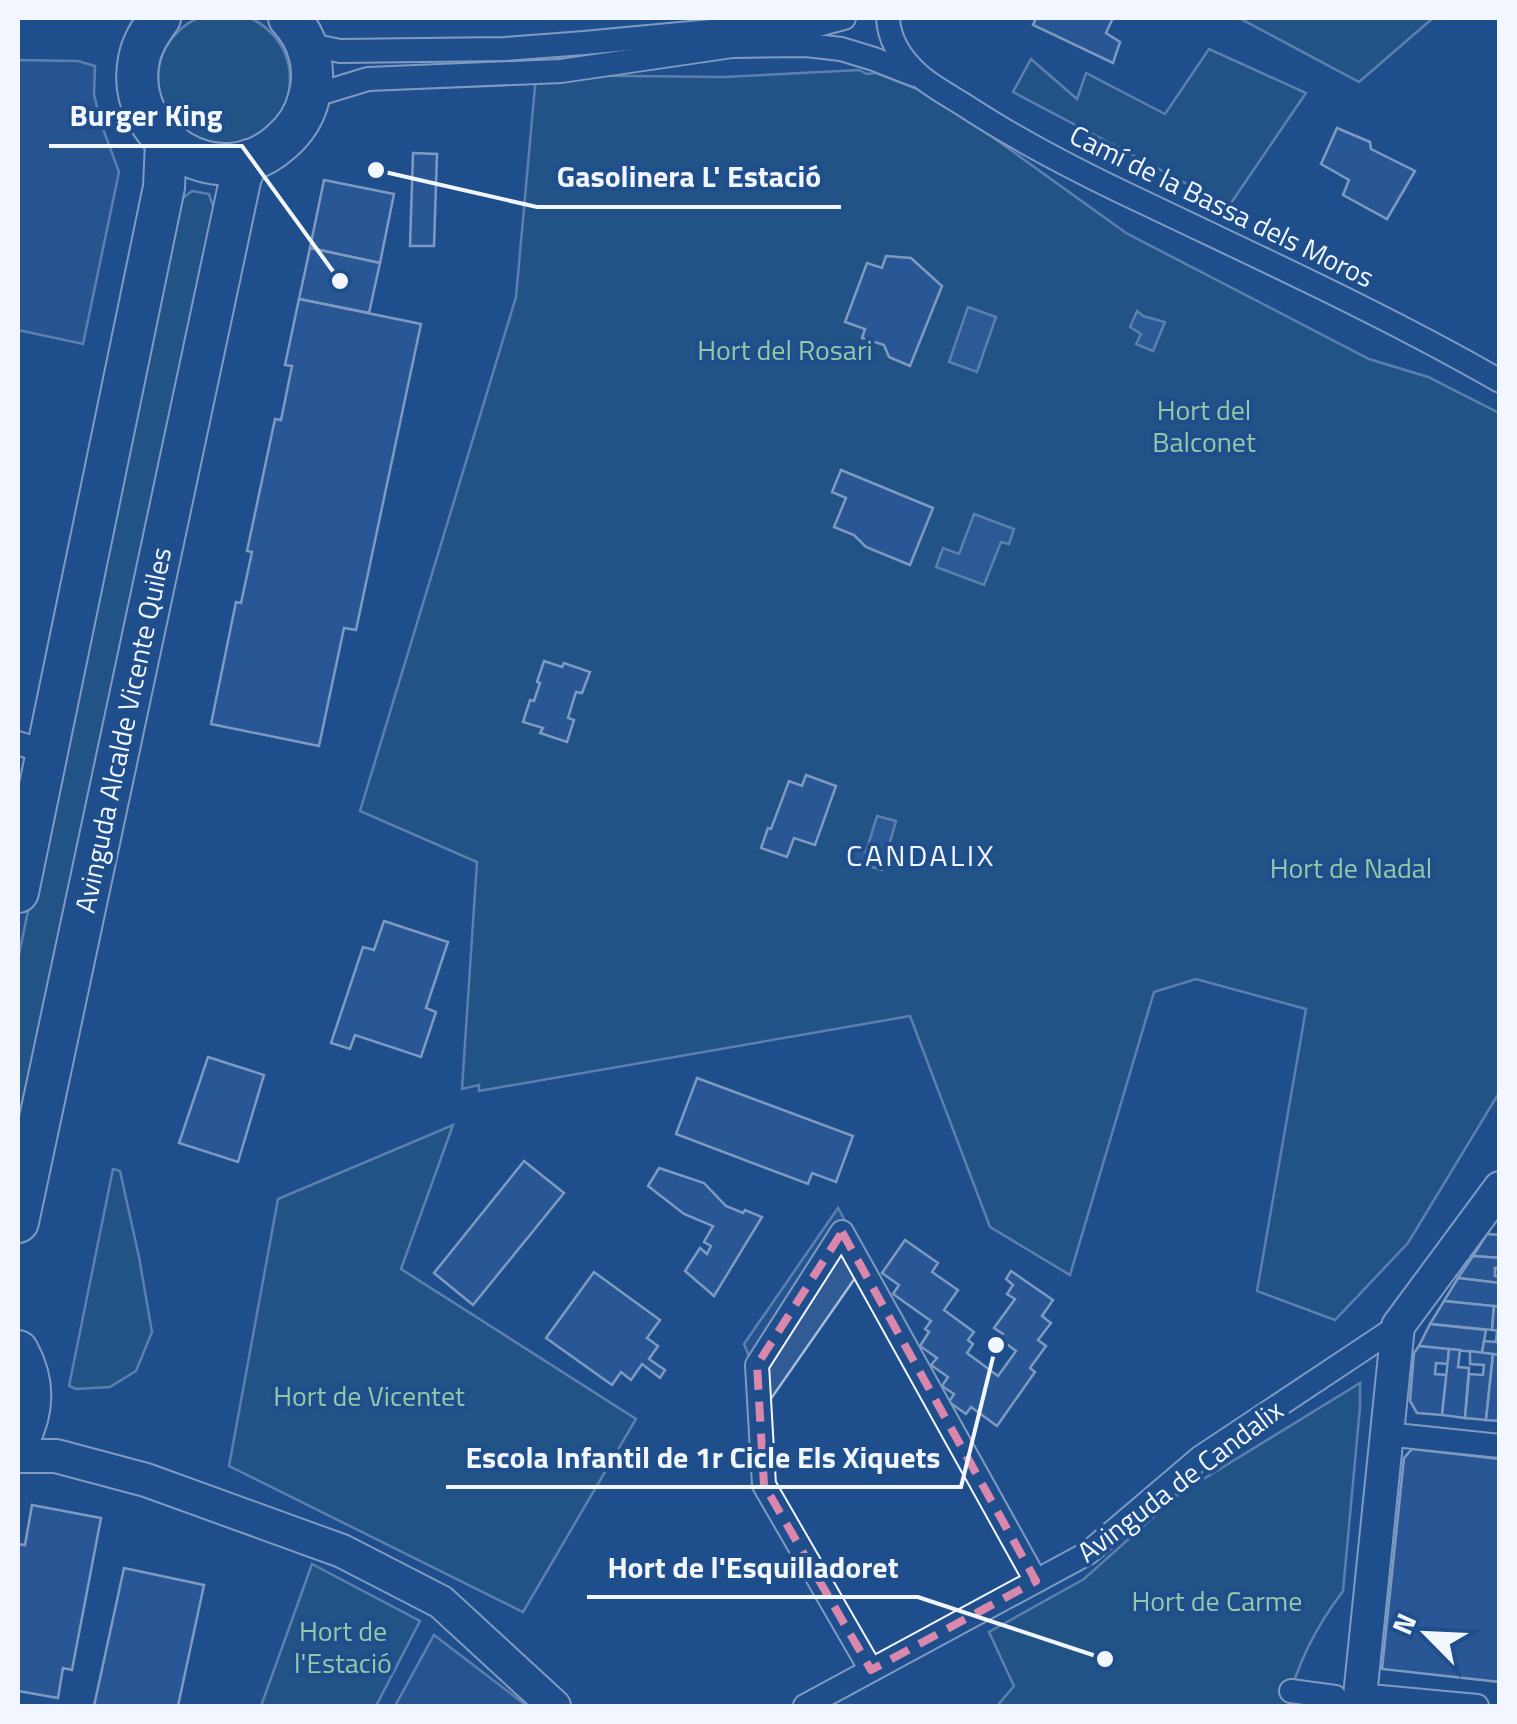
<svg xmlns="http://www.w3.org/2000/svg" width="1517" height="1724" font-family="'Titillium Web',sans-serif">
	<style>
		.green { fill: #245a82; stroke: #a8bbd7; stroke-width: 2.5 }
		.parking { fill: #305b95; stroke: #a8bbd7; stroke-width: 2.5 }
		.water { fill: #3b69a3; stroke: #a8bbd7; stroke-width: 2.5 }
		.building { fill: #3563a3; stroke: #f2f6ff; stroke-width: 2.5 }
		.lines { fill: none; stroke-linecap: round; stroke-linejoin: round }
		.street-casing { stroke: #f2f6ff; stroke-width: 26 }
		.secondary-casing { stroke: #f2f6ff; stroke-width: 36 }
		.highway-casing { stroke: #f2f6ff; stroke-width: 44 }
		.street { stroke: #1f4e8c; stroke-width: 22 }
		.secondary { stroke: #1f4e8c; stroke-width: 32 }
		.highway { stroke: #1f4e8c; stroke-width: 40 }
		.marked { fill: none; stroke: #da87ad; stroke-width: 8; stroke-dasharray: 20 12; stroke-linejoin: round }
		.labels { text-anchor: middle; stroke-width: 8; stroke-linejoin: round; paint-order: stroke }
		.street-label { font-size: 28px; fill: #f2f6ff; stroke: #1f4e8c }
		.park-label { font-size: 28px; fill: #97c8a6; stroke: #1f4e8c }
		.neighbourhood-label { font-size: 30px; letter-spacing: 2.5px; fill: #f2f6ff; stroke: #1f4e8c }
		.leader { fill: none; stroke: #f2f6ff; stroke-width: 4 }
		.callout-dot { fill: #f2f6ff; stroke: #1f4e8c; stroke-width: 4 }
		.callout-label { font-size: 30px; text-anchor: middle; font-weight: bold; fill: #f2f6ff; stroke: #1f4e8c; stroke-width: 8; stroke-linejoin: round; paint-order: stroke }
	</style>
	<rect width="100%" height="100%" fill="#1f4e8c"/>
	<g class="green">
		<circle cx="224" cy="79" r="66"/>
		<path d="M1239,18h194l-74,64z"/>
		<path d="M1209,49l97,44 -77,113 -216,-114 18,-33 46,40 9,-26 79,41z"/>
		<path d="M859,70l8,4 9,-1 46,18 58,37 146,105 243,126 59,18 71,36v680l-91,150 -73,77 -78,-29 49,-282 -110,-30 -42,13 -84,283 -80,-48 -80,-211 -431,75v-6l-17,4 15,-227 -117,-51 156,-514 20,-222 187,2z"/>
		<path d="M192,191l17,3 6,18 -197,938v-191l156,-745 6,-14z"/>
		<path d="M453,1125l-52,144 235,150 -113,193 -294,-146 49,-267z"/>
		<path d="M113,1169l7,2 19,86 13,75 -16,39 -26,16 -34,2 -7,-3z"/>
		<path d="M1360,1383v24l-17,184c-25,33 -48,75 -55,115h-291l17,-20 -25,-54 95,-53 95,-85z"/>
		<path d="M312,1564l108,57 -44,85h-115z"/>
	</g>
	<g class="parking">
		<path d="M18,60l60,1 17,5 -1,29 8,31 17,46 -36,172 -65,-14z"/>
		<path d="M838,1208l29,53 -99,142 -24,-59z"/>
		<path d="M434,1635l93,71h-132z"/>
	</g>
	<g class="water">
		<path d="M968,307l28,10 -19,55 -28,-10z"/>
		<path d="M1137,311l6,5 22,6 -12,29 -17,-7 5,-10 -11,-7z"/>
		<path d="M974,514l40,15 -5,15 -8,-2 -17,43 -48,-18 7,-19 16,6z"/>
		<path d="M877,816l19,5 -14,49 -32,-9 3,-13 13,4z"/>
	</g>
	<g class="building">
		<path d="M1036,18h77l-7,15 14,9 -7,21 -80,-38z"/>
		<path d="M1337,128l33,14 1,7 44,22 -28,48 -44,-24 6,-15 -28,-16z"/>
		<path d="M413,153l24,1 -3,92h-24z"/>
		<path d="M324,180l70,14 -14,69 -70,-15z"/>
		<path d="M310,248l70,15 -11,50 -70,-14z"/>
		<path d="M886,256l25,2 31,28 -32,80 -21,-9 -5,-12 -22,-7 3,-9 -20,-7 22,-59 15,5z"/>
		<path d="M299,299l122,25 -65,306 -12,-2 -25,118 -108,-22 25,-122 5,1 11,-51 -5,-1 28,-132 6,1 11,-54 -7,-1z"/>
		<path d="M841,470l92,38 -23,57 -44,-18 -12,-12 -20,-8 12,-29 -14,-6z"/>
		<path d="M544,661l18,6 2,-4 26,9 -8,21 -6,-1 -8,26 6,2 -7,22 -27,-9 3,-5 -20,-6 7,-22 4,1 6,-18 -3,-1z"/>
		<path d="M806,775l30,11 -21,59 -21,-7 -7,19 -26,-9 7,-20 3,1 18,-48 13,5z"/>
		<path d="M384,921l64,21 -22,66 10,4 -15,45 -66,-22 -5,14 -19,-6 32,-96 11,3z"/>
		<path d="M208,1057l56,18 -26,87 -59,-19z"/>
		<path d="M697,1078l156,58 -17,46 -24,-9 -4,11 -132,-50z"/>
		<path d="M524,1161l40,32 -91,112 -39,-32z"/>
		<path d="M659,1168l45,15 22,23 17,7 2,-3 17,7 -48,79 -29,-25 15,-23 7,6 4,-8 -7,-4 9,-16 -29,-12 -36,-28z"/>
		<path d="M1487,1234l13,1v23l-27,-2z"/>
		<path d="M905,1240l33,23 -6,9 26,18 -14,20 30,22 -6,8 5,4 -6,9 31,23 18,-25 -16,-12 3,-5 -9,-6 21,-29 -8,-5 6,-9 -7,-6 5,-8 42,29 -11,16 9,7 -13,17 8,6 -16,22 5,4 -38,54 -26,-19 -5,7 -17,-12 5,-8 -12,-8 6,-9 -17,-12 6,-7 -17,-12 9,-14 -4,-3 6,-8 -38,-27 6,-9 -17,-12z"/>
		<path d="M1473,1256l27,2v11l-5,-1v8l5,1v6l-42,-5z"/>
		<path d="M594,1272l66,48 -13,18 11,8 -9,13 16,11 -5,8 -18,-14 -11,16 -10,-8 -9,13 -66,-47z"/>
		<path d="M1458,1278l42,5v24l-56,-6z"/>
		<path d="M1444,1301l50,5 -2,24 -62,-6z"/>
		<path d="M1494,1306l6,1v24l-8,-1z"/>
		<path d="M1430,1324l56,6 -4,23 -63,-7z"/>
		<path d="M1497,1331h3v24l-18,-2 2,-12 12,1z"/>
		<path d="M1419,1346l30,3 -1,15 -12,-1 -1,11 12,1 -5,40 -25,-2 -7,-12 4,-48z"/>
		<path d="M1449,1349l11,1 -2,17 11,1 -4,50 -23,-3z"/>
		<path d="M1470,1351l23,3 -7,66 -21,-2 4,-44 14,1 1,-10 -14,-1z"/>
		<path d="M1493,1354l7,1v66l-14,-1z"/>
		<path d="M1412,1449l88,10v223l-118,-13 22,-211z"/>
		<path d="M32,1505l69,13 -29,152 -9,-2 -5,30 -40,-7v-147l7,1z"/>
		<path d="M124,1568l80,17 -26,121h-84z"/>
	</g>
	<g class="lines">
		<defs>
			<g id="street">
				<path d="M888,18c1,23 15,43 32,58 13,11 30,20 44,29 58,38 119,69 181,98 119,57 240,112 355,178"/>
				<path d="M304,39l16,8 20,4 165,-2 79,-6 128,-12 99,-4 33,-9"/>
				<path d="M307,108l15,-15 46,-14 193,-8 171,-25 74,-1 35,4 33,10 41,16"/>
				<path d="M18,743l29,10"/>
				<path d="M1386,1434l114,12"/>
				<path d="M871,1670l-107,-185 -7,-120 85,-133 194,349"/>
				<path d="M1291,1691l44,6 -1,9"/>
				<path d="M1359,1695l118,11"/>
				<path d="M805,1706l283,-153 113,-96 197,-131"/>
			</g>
			<g id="secondary">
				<path d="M18,1456h38l90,24 196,71 99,51 113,104"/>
				<path d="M1359,1706l39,-380 102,-138"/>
			</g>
			<g id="highway">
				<path d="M160,18c-9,12 -18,25 -21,41 -16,80 80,139 142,83 14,-12 24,-27 28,-45 8,-28 0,-58 -20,-79"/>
				<path d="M18,892l146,-705 2,-45"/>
				<path d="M18,1222l223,-1046 8,-16"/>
				<path d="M18,1351c17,31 16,60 0,90"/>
			</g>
		</defs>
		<use href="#street" class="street-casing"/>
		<use href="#secondary" class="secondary-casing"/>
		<use href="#highway" class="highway-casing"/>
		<use href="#street" class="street"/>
		<use href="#secondary" class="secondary"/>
		<use href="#highway" class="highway"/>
	</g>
	<path d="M0 0H1517V1724H0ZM842,1232l194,349 -165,89 -107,-185 -7,-120z" fill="#1f4e8c" fill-opacity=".55" fill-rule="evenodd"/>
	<path class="marked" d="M842,1232l194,349 -165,89 -107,-185 -7,-120z"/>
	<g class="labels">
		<g class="street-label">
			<text transform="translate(1222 206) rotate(26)" y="10">Camí de la Bassa dels Moros</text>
			<text transform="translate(123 730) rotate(-78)" y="10">Avinguda Alcalde Vicente Quiles</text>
			<text transform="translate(1180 1481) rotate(-37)" y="10">Avinguda de Candalix</text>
		</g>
		<g class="park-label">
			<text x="785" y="360">Hort del Rosari</text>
			<text x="1204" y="420">Hort del<tspan x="1204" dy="32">Balconet</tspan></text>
			<text x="1351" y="878">Hort de Nadal</text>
			<text x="369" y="1406">Hort de Vicentet</text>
			<text x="1217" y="1611">Hort de Carme</text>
			<text x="343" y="1641">Hort de<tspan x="343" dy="32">l'Estació</tspan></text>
		</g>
		<g class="neighbourhood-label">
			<text x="921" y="866">CANDALIX</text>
		</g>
	</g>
	<path class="leader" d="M340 281L242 146H49M376 170L537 207H841M996 1345L961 1487H446M1105 1659L918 1597H587"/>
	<g class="callout-dot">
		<circle cx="340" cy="281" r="10"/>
		<circle cx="376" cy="170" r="10"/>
		<circle cx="996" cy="1345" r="10"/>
		<circle cx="1105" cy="1659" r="10"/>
	</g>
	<g class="callout-label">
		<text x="146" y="126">Burger King</text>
		<text x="689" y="187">Gasolinera L' Estació</text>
		<text x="703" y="1468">Escola Infantil de 1r Cicle Els Xiquets</text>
		<text x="753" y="1578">Hort de l'Esquilladoret</text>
	</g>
	<rect width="1517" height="1724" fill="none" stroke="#f2f6ff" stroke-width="40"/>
	<g transform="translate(1427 1634) rotate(294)" stroke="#1f4e8c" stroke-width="8" paint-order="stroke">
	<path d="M0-8L18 38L0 25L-18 38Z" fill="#f2f6ff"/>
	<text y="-15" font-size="28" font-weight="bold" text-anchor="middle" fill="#f2f6ff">N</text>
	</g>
</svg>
